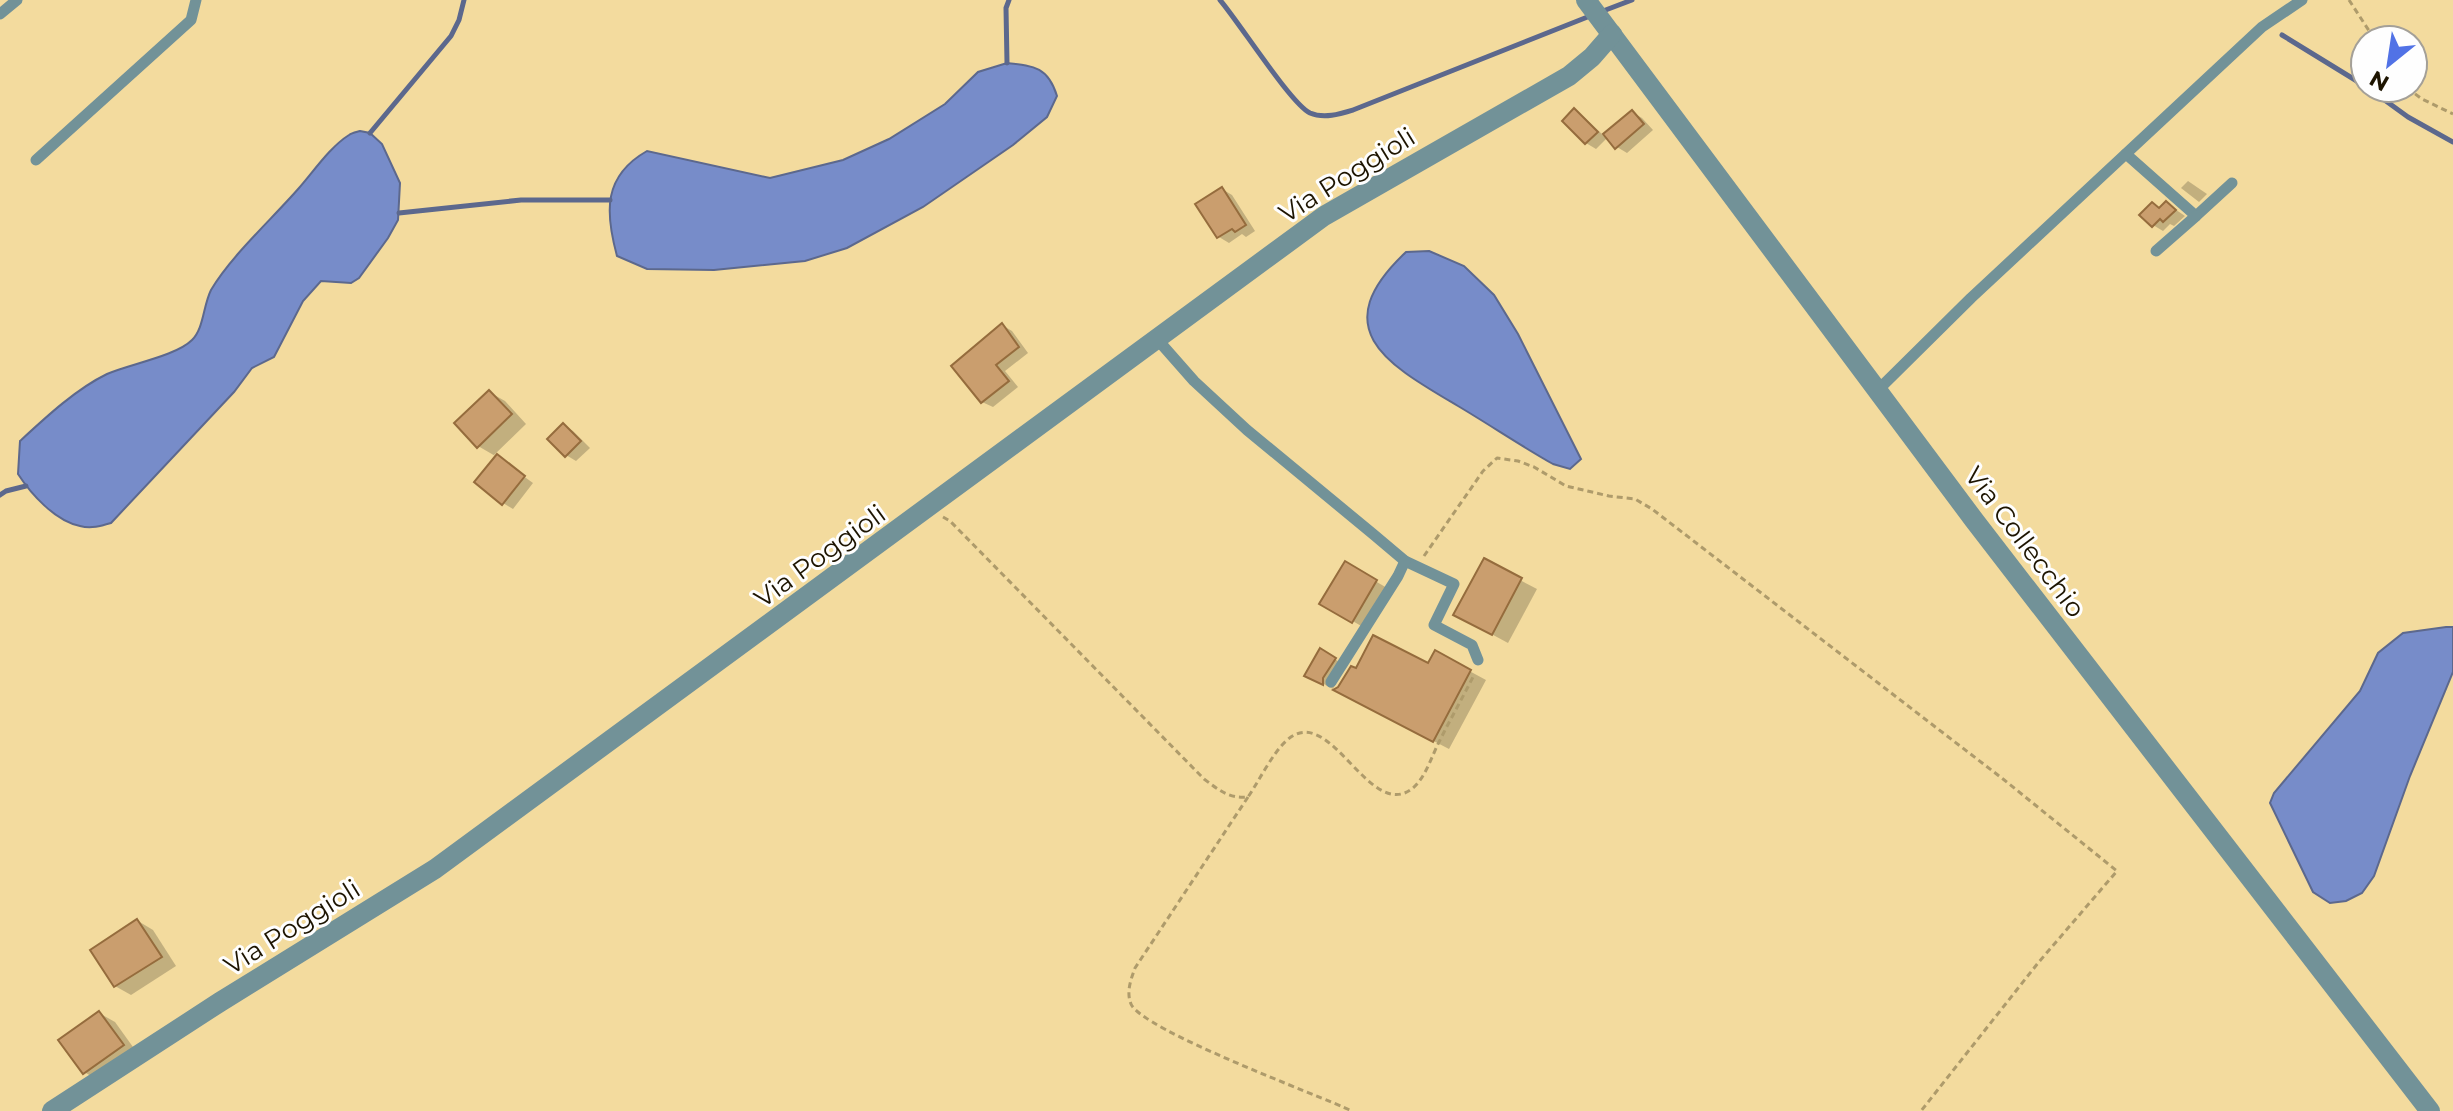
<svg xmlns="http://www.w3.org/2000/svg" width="2453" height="1111" font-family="Montserrat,sans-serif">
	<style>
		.water { fill: #778cc9; stroke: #5c688d; stroke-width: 2 }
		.shadow { fill: #0003 }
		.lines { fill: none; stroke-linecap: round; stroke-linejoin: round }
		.stream { stroke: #5c688d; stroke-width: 5 }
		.building { fill: #ca9e6e; stroke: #956c3d; stroke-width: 2 }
		.path { stroke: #ae9b6b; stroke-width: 3; stroke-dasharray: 6 4; stroke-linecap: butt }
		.lane { stroke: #729298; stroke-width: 11 }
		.street { stroke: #729298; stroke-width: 20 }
		.labels { text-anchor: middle; stroke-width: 6; stroke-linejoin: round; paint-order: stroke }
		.street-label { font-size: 26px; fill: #1d1400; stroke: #fefefe }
	</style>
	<rect width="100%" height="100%" fill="#f3db9e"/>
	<g class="water">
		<path d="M1007,63c27,3 41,4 50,33l-10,21 -34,28 -90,62 -76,41 -42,13 -91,9 -67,-1 -30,-13c-12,-44 -14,-80 30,-105l123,27 73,-18 46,-21 56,-35 33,-32z"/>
		<path d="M360,131l10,2 12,11 18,39 -2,37 -10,18 -29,40 -8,5 -30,-2 -18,20 -29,56 -22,11 -18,24 -123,131c-10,3 -20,6 -31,3 -25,-5 -49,-32 -62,-52l2,-33c26,-24 56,-52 87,-67 23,-10 69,-18 85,-34 12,-12 11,-34 19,-50 20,-34 61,-71 88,-102 15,-17 31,-41 50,-53 3,-2 8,-3 11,-4z"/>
		<path d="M1429,251l35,15 30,29 24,39 63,125 -11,10 -17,-5c-32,-18 -63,-39 -95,-58 -69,-41 -135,-76 -52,-154z"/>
		<path d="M2446,627h7v45l-43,104 -36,100 -12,17 -16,8 -16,2 -17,-11 -43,-89 4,-10 86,-102 18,-38 25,-20z"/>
	</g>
	<g class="shadow">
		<path d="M1574,111l10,6 20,19 28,-24 10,6 11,12 -26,23 -10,-6 -9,-10 -12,12 -10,-6z"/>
		<path d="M2188,181l19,13 -8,8 -18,-14z"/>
		<path d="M1222,189l10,6 23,36 -9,6 -4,-3 -13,9 -10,-6 -21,-32z"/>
		<path d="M2166,203l19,13 -11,10 -4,-2 -7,7 -10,-6z"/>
		<path d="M1002,325l10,6 16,22 -23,18 13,16 -25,20 -11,-5z"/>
		<path d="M489,392l16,9 21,23 -32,31 39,28 -20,26 -10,-6 -6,-46 -19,-11z"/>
		<path d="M563,425l10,6 17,17 -14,13 -10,-6z"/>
		<path d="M1484,561l53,28 -29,54 -37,-20z"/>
		<path d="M1345,563l47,28 -24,39 -46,-27z"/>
		<path d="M1320,651l25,14 -12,24 -26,-14z"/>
		<path d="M1436,653l50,27 -37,69 -98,-51 78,-32z"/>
		<path d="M138,921l15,9 23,36 -45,29 -16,-9z"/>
		<path d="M99,1013l16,9 23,32 -38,27 -16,-9z"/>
	</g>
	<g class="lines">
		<g class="stream">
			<path d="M1220,0c19,22 71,104 90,113 14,6 30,1 43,-3l237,-94"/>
			<path d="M1603,11l29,-11"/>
			<path d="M2282,35l83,51"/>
			<path d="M1007,63l-1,-55 3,-8"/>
			<path d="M2368,88l40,29 45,25"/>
			<path d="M370,133l81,-97 8,-16 5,-20"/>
			<path d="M399,213l122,-13h89"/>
			<path d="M0,495l6,-4 20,-5"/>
		</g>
	</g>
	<g class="building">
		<path d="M1574,108l24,24 -13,12 -23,-23z"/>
		<path d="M1632,110l12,14 -29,25 -12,-15z"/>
		<path d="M1222,187l24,38 -11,7 -3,-3 -15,9 -22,-34z"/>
		<path d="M2166,201l10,9 -13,12 -3,-3 -8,8 -13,-12 13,-13 7,6z"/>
		<path d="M1002,323l17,24 -23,18 13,16 -28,22 -30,-37z"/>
		<path d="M489,390l23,24 -35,34 -23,-25z"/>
		<path d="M563,423l18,18 -16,16 -18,-18z"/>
		<path d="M497,454l28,22 -23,29 -28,-23z"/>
		<path d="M1484,558l38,20 -30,57 -39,-20z"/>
		<path d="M1345,561l32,19 -25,43 -33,-19z"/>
		<path d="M1373,635l55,28 7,-13 36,20 -38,72 -100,-52 5,-3 13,-21 5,2z"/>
		<path d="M1320,648l16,10 -13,20v7l-19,-9z"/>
		<path d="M137,919l25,38 -48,30 -24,-37z"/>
		<path d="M99,1011l25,34 -41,29 -25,-34z"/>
	</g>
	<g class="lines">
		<g class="path">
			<path d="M2349,0l26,40"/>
			<path d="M2407,88l15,11 31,15"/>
			<path d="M943,517l7,4 254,258c15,11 25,20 44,18 11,-16 24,-43 38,-56 44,-42 83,83 127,47 13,-11 19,-33 27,-48 11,-22 23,-43 34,-65"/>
			<path d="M1424,556l59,-85 14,-13 21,3 16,6 32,19 43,10 26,3 17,10 351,270 114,92 -79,92 -117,148"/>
			<path d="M1248,797l-113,171c-4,11 -9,24 -4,36 11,26 187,91 221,107"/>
		</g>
		<g class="lane">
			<path d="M0,14l17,-14"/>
			<path d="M2126,154l70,62 36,-33"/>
			<path d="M36,160l155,-140 5,-20"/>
			<path d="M2156,251l40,-35"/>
			<path d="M1157,339l37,42 53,49 126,104 32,27 49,23 -20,41 38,20 6,15"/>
			<path d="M1878,390l93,-92 291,-271 40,-27"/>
			<path d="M1331,682l67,-106 7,-15"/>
		</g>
		<g class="street">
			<path d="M1586,0l388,520 456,591"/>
			<path d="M52,1111l168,-109 215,-133 889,-653 245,-140 23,-19 20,-23"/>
		</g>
	</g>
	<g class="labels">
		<g class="street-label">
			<text transform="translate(1347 175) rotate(-32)" y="9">Via Poggioli</text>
			<text transform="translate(2025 542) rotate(53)" y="9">Via Collecchio</text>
			<text transform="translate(820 556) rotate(-36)" y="9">Via Poggioli</text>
			<text transform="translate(292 927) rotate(-32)" y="9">Via Poggioli</text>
		</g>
	</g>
	<g transform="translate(2389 64) rotate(210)"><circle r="38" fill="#fefefe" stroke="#a4a098" stroke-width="2"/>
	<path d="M0-6L14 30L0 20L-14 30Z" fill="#5172e6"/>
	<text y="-12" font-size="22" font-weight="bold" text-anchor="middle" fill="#1d1400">N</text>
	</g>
</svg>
